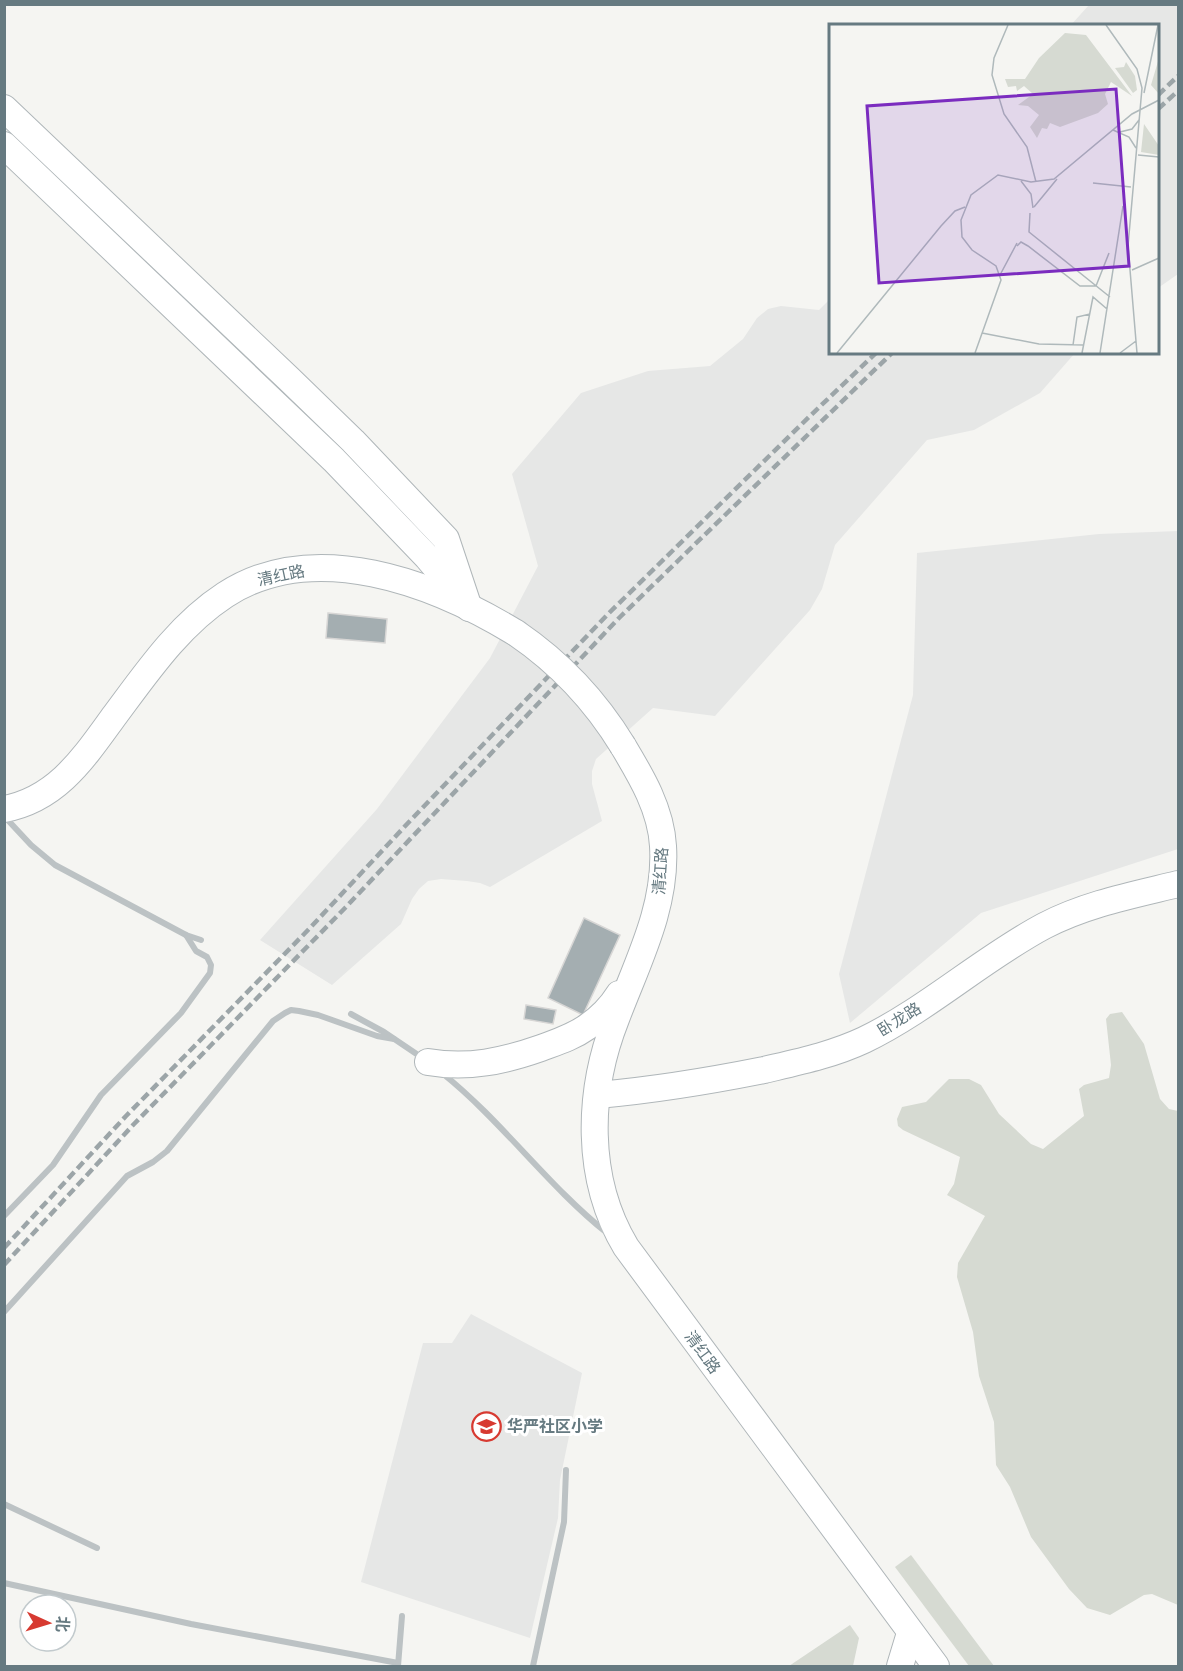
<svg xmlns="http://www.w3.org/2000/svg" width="1183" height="1671" font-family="'PT Sans','Noto Sans SC',sans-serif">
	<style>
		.built { fill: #e6e7e6 }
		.green { fill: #d6dad2 }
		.building { fill: #a4aeb1; stroke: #d7d6d5; stroke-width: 1.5 }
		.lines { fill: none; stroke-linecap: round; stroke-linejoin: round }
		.secondary-casing { stroke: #afb6b9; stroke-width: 28 }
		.street { stroke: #bcc2c4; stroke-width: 6 }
		.secondary { stroke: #fff; stroke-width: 26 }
		.rail { stroke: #9ca5a8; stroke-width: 4.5; stroke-dasharray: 9 4.5; stroke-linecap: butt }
		.secondary-bridge-casing { stroke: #afb6b9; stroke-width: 28; stroke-linecap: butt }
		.secondary-bridge { stroke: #fff; stroke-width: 26 }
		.labels { text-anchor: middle; stroke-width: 6; stroke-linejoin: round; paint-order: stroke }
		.street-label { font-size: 16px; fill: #667a81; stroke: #fff }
		.poi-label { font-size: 16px; font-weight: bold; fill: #667a81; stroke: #fff; text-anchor: start }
		.inset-road { fill: none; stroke: #afb9bb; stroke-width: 1.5 }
		.view { fill: #7b2cbf; fill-opacity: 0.15; stroke: #7b2cbf; stroke-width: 3 }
		.inset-edge { fill: none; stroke: #667a81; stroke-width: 3 }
	</style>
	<rect width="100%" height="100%" fill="#f5f5f2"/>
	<g class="built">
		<path d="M1089,5h89v269l-20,14v-262l-87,-1z"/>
		<path d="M830,299v53l245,1 -35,40 -66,37 -47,10 -92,105 -13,44 -12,21 -95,106 -62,-8 -57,51 -4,12v13l10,37 -112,66 -10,-4 -13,-2 -26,-2 -13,2 -9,8 -7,10 -11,25 -69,61 -72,-45 117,-131 113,-151 48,-92 -26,-92 69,-81 67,-22 62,-5 33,-27 14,-21 11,-9 13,-3 38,4z"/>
		<path d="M1178,531v318l-197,64 -131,110 -11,-49 74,-279 4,-142 182,-19z"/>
		<path d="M471,1314l111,59 -22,107 -2,38 -28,120 -169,-56 62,-239h29z"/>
	</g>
	<g class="green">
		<path d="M1122,1012l22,32 16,55 9,10 9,2v494l-26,-11 -8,1 -34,20 -23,-7 -18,-19 -38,-52 -21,-50 -14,-22 -2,-43 -15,-46 -6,-44 -16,-55 1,-14 27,-47 -38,-21 7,-11 6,-27 -57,-27 -5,-4 -1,-7 5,-12 24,-5 23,-23h20l12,6 18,29 32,30 12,5 41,-33 -5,-27 5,-4 25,-7 2,-13 -5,-46 4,-5z"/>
		<path d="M911,1555l83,111h-25l-74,-99z"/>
		<path d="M850,1625l9,13 -6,28h-64z"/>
	</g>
	<g class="building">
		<path d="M328,613l59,6 -2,24 -59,-5z"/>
		<path d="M584,918l36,17 -37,80 -35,-17z"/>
		<path d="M526,1005l30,5 -3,14 -29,-5z"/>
	</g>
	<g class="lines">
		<defs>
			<g id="secondary">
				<path d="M4,108l285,271 64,62 93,98 23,69"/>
				<path d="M4,145l330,315 93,97 33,39"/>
				<path d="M623,746c18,30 38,63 40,100 4,61 -26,117 -47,173 -29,73 -31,160 10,228l310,419"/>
				<path d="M4,809c54,-10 81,-53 111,-94 32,-43 64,-90 110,-120 89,-58 209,-12 291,38"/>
				<path d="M428,1062c40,7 76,-1 113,-14 16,-6 32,-11 46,-21 13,-9 24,-20 32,-33"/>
				<path d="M598,1095c56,-5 111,-14 166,-25 34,-8 68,-15 100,-30 64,-31 118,-81 180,-114 42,-22 89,-31 134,-42"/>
				<path d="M900,1666l10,-33"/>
			</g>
		</defs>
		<use href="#secondary" class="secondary-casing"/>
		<g class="street">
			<path d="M4,816l27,29 24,20 131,70 15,5"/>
			<path d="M351,1014l33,18 40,27"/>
			<path d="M442,1073c60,48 105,112 165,160"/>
			<path d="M4,1216l49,-51 48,-70 80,-82 29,-40 1,-8 -4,-8 -11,-6 -10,-16"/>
			<path d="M4,1312l123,-136 26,-14 14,-11 106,-130 12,-8 6,-3 8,1 19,4 59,21 17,3"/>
			<path d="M4,1504l93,44"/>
			<path d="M4,1583l187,41 207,39"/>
			<path d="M398,1666l4,-50"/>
			<path d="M533,1666l31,-144 2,-52"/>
		</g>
		<use href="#secondary" class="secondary"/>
		<g class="rail">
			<path d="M1158,95l20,-19"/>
			<path d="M1158,109l20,-18"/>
			<path d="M4,1248l122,-132 183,-187 99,-106 200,-209 203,-199 66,-63"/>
			<path d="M4,1265l130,-141 211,-216 274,-290 274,-266"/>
		</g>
		<defs>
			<path id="secondary-bridge" d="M516,633c44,30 79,67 107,113"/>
		</defs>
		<use href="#secondary-bridge" class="secondary-bridge-casing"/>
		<use href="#secondary-bridge" class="secondary-bridge"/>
	</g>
	<defs>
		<symbol id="school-ring" viewBox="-11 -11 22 22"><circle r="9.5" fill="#fff" stroke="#d73a31" stroke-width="1.5"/><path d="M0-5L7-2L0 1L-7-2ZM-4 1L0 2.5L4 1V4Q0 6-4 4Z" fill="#d73a31"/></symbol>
	</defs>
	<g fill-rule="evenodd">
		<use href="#school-ring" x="470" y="1410" width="33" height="33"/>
	</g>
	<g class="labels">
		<g class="street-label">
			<text transform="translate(281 575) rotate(-12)" y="6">清红路</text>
			<text transform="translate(660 871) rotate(-86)" y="6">清红路</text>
			<text transform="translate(899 1019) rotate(-32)" y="6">卧龙路</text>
			<text transform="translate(703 1352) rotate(54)" y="6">清红路</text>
		</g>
		<g class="poi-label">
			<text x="507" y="1432">华严社区小学</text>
		</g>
	</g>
	<g transform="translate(829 24)">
		<rect width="330" height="330" fill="#f5f5f2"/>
		<path d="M236,9l21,2 46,61 -21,-14 -6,12 3,10 -10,9 -38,14 -10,-4 -3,6 -5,-1 -5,10 -7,-11 9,-12 -11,-9 -10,-1 15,-11 -9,-8 -7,5 -1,-5 -8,1 -3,-8h20l14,-21zM330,34v36l-8,-9zM297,38l9,14 2,14 -4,3 -18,-25 9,-1zM315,100l15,22v9l-18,-3z" fill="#d6dad2"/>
		<path class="inset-road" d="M179,1l-14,33 -2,17 12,39 23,33 9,35M277,1l31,44 5,19 -14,158 9,107M315,69l14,-68M284,106l16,7 7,11M291,108l12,-3 7,-9M309,131l21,2M192,157l10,13 2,14M264,159l38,4M205,183l23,-28M201,189l-1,19 81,65M188,222l4,-4 7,4 52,40h16l13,-33M303,246l27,-12M171,251l17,-32M153,309l57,11 45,1M244,321l4,-28 13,-3M8,329l104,-127 14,-15 10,-4M146,329l26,-73 -5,-14 -24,-16 -10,-13 -1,-17 10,-25 27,-20 33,7 23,-3 78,-65 27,-14M253,329l11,-56 14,12M271,329l23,-147M291,329l16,-12"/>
		<path class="view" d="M287,65l13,177 -250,17 -12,-177z"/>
		<rect width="330" height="330" class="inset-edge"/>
	</g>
	<rect width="1183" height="1671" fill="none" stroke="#667a81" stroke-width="12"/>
	<g transform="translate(48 1623) rotate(94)"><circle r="28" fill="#ffffff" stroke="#c2cacd" stroke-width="1.5"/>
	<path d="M0-4.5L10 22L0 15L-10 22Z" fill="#d73a31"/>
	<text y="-9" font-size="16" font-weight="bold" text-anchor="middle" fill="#667a81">北</text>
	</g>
</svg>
